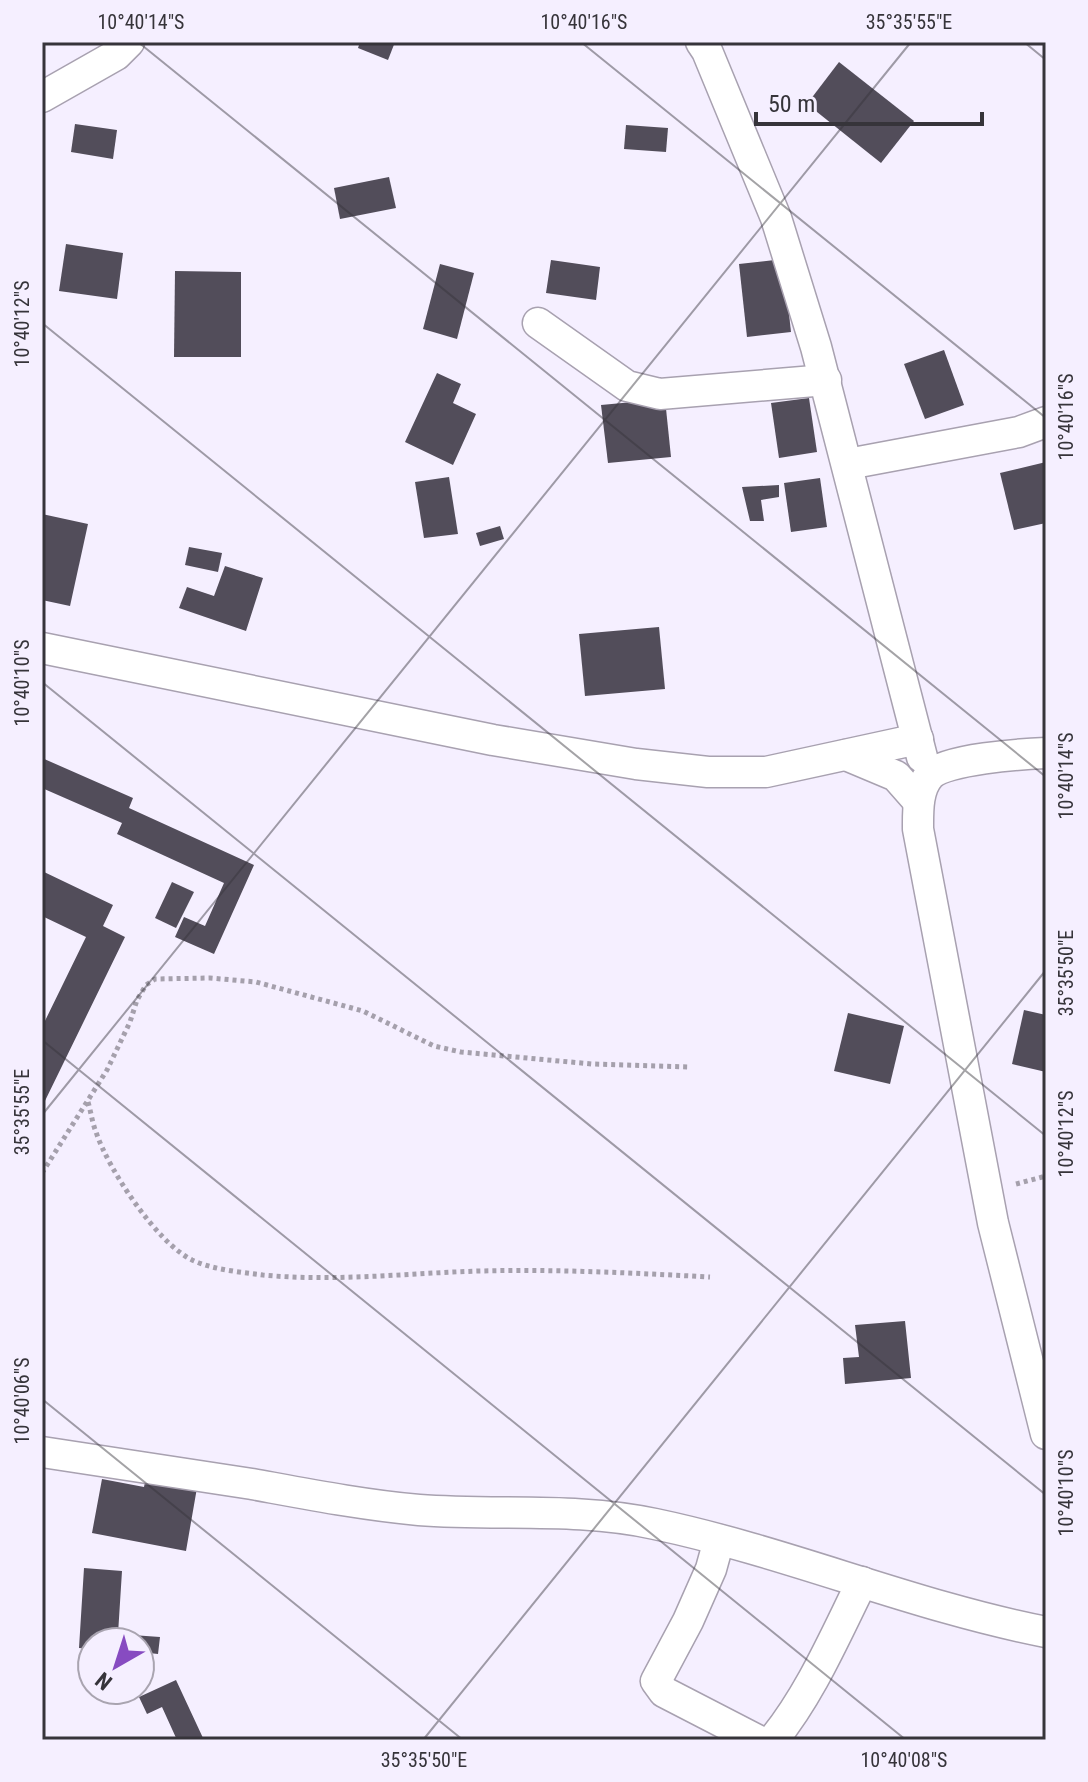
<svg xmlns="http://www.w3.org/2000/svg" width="1088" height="1782" font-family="'Roboto Condensed',sans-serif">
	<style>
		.building { fill: #524d5a }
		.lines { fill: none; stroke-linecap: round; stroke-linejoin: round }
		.minor-casing { stroke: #a8a1b0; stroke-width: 33 }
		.path { stroke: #a5a0ac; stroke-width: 5; stroke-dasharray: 4 4; stroke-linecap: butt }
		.minor { stroke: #fff; stroke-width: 30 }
		.ticks { fill: none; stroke: #36343a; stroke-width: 2; stroke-opacity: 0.45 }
		.neatline { fill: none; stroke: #36343a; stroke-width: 3 }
		.ticks-label { font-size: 20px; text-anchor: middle; fill: #36343a }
	</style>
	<rect width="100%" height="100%" fill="#f5efff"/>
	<g class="building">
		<path d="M360,42h35l-7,18 -30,-12z"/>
		<path d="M839,62l75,59 -33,42 -74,-59z"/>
		<path d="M75,124l42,6 -4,29 -42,-7z"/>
		<path d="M626,125l42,3 -2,24 -42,-3z"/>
		<path d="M389,177l7,31 -56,11 -6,-31z"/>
		<path d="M66,244l57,9 -6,46 -58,-8z"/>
		<path d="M783,259l8,73 -44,5 -8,-73z"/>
		<path d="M551,260l49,7 -4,33 -50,-7z"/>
		<path d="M440,264l34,9 -17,66 -34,-10z"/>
		<path d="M175,271l66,1v85h-67z"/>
		<path d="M944,350l20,55 -39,14 -21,-55z"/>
		<path d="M437,373l24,11 -8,19 23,11 -23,51 -48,-23z"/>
		<path d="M809,398l8,54 -38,6 -8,-55z"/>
		<path d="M665,399l6,58 -63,6 -7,-58z"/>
		<path d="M1046,462v61l-32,7 -14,-57z"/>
		<path d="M449,477l9,57 -34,4 -9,-56z"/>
		<path d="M820,478l7,49 -36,5 -7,-49z"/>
		<path d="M779,485v12l-18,3 3,21h-14l-8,-34z"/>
		<path d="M42,514l46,10 -18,82 -28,-6z"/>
		<path d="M500,526l4,13 -24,7 -4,-13z"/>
		<path d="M189,547l33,6 -4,19 -33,-7z"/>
		<path d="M225,566l38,12 -17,53 -67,-23 8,-21 27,9z"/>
		<path d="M659,627l6,62 -80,7 -6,-62z"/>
		<path d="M42,758l91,40 -4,10 125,57 -40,89 -39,-17 9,-20 21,9 19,-43 -107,-49 5,-11 -80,-35z"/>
		<path d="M42,871l71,34 -10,21 22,11 -83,170v-80l44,-90 -44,-21z"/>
		<path d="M172,882l22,10 -18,36 -21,-10z"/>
		<path d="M1024,1010l22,5v57l-34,-8z"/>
		<path d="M848,1013l56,13 -14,58 -56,-13z"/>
		<path d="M905,1321l6,57 -66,6 -2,-26 16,-1 -4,-32z"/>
		<path d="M147,1472l51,10 -12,69 -94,-18 10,-54 42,8z"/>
		<path d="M84,1568l38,3 -4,63 42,3 -2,17 -18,-2v-10h-48v7l-13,-1z"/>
		<path d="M176,1680l27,58 -3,2h-23l-15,-33 -15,7 -8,-17z"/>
	</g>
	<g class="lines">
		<defs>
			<g id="minor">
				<path d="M701,42l6,9 69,167 40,129 106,410"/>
				<path d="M42,97l74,-42 13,-13"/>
				<path d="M538,323l89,63 33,8 166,-14"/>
				<path d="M848,464l171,-32 27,-10"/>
				<path d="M42,648l451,92 143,24 72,8h58l152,-33"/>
				<path d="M1046,753c-25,1 -100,6 -116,22 -13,14 -12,37 -12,54l75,394 53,211"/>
				<path d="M846,755l50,21 22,25"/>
				<path d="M42,1452c70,11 140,21 210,32 55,10 111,21 167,26 78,6 159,-3 236,14 133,28 258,82 391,108"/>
				<path d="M719,1540l-8,29 -23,52 -32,60 8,11 93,48"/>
				<path d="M773,1740c38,-47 62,-104 89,-158"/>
			</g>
		</defs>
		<use href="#minor" class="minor-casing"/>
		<g class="path">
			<path d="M88,1102c3,10 4,20 8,30 12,37 61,111 96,128 22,10 48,12 71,15 73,7 145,-2 217,-4 77,-2 153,2 230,6"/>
			<path d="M42,1173l65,-103 23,-48 7,-22 9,-15 9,-6 55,-1 46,4 107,29 71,35 27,6 131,12 98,3"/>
			<path d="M1016,1184l30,-8"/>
		</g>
		<use href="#minor" class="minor"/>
	</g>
	<path class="ticks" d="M138,42l908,735M581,42l465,376M1024,42l22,18M42,323l1004,813M42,682l1004,813M42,1040l864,700M42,1115l869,-1073M42,1399l421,341M423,1740l623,-770"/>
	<rect width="1088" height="1782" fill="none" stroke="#f5efff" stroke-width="88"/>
	<g transform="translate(116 1666) rotate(219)"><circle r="38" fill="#f5efff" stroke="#a9a4b0" stroke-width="2"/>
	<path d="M0-6L14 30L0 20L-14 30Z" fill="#874bc1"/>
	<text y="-12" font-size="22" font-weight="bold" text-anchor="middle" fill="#36343a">N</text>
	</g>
	<path d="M756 112v12h226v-12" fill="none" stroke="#36343a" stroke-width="4"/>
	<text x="768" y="112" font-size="24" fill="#36343a" stroke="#f5efff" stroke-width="6" paint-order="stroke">50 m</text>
	<rect x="44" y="44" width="1000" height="1694" class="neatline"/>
	<g class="ticks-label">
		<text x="141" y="29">10°40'14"S</text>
		<text x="584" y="29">10°40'16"S</text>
		<text x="909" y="29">35°35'55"E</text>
		<text transform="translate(22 324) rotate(-90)" y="7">10°40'12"S</text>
		<text transform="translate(1066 417) rotate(-90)" y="7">10°40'16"S</text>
		<text transform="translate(22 683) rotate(-90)" y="7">10°40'10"S</text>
		<text transform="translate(1066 776) rotate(-90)" y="7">10°40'14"S</text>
		<text transform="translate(1066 973) rotate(-90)" y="7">35°35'50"E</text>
		<text transform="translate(22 1112) rotate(-90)" y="7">35°35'55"E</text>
		<text transform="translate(1066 1134) rotate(-90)" y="7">10°40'12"S</text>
		<text transform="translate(22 1401) rotate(-90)" y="7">10°40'06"S</text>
		<text transform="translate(1066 1493) rotate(-90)" y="7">10°40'10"S</text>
		<text x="424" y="1767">35°35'50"E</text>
		<text x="904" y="1767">10°40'08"S</text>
	</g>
</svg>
